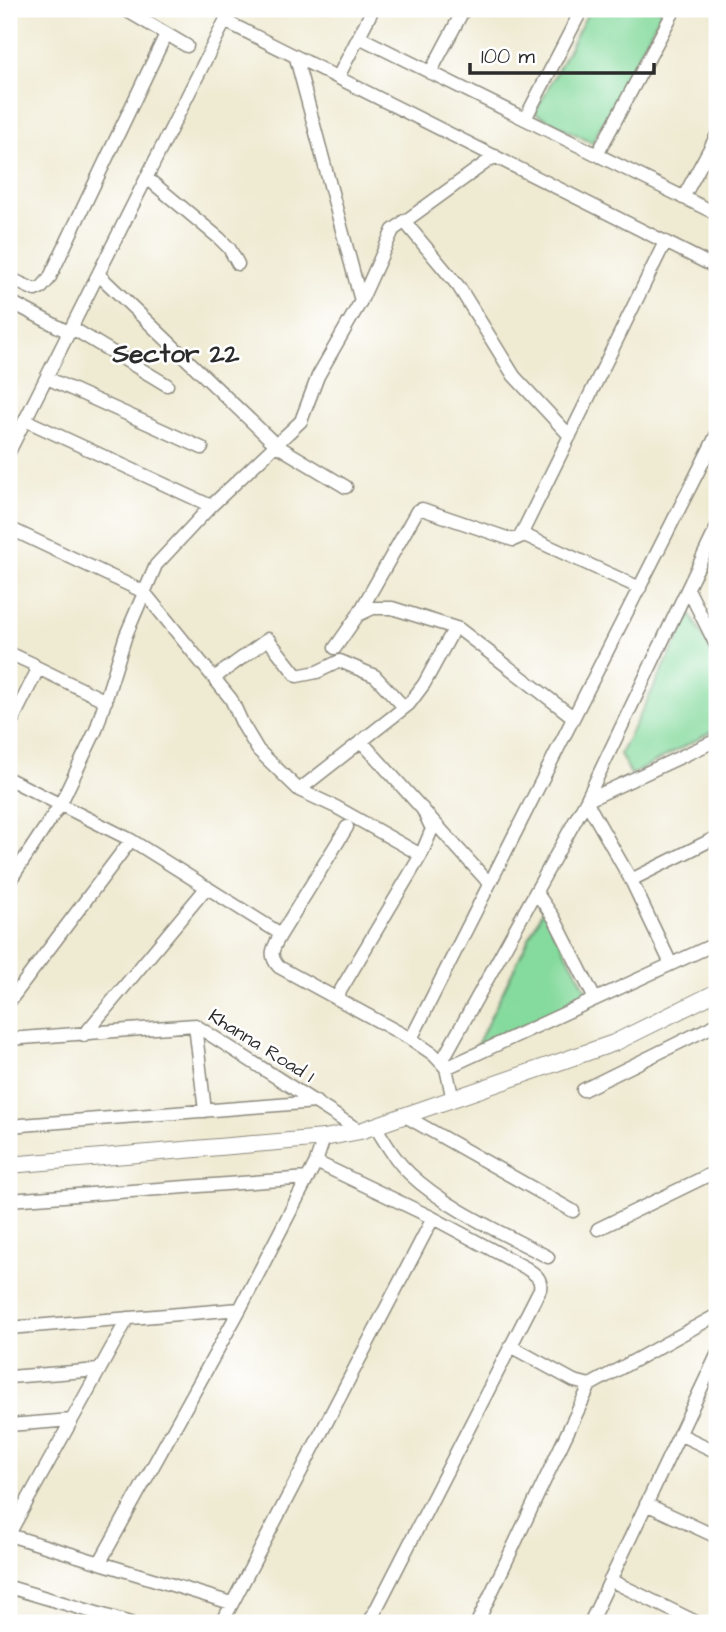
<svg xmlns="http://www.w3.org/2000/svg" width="726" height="1632" font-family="'Architects Daughter',sans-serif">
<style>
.green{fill:#85da9d;stroke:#588264;stroke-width:2}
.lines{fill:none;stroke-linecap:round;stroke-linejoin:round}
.minor-casing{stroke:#8d8a7e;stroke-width:15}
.tertiary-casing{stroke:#8d8a7e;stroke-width:18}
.minor{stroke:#fff;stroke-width:12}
.tertiary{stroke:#fff;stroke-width:16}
.labels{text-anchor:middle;stroke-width:5;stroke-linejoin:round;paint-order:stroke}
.street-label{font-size:19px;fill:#2b2b2b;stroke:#fff}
.district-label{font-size:26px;font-weight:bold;fill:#2b2b2b;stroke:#fff}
</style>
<rect width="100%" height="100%" fill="#fff"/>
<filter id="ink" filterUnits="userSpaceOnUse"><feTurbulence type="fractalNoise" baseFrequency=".0143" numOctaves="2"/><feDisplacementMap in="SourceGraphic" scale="14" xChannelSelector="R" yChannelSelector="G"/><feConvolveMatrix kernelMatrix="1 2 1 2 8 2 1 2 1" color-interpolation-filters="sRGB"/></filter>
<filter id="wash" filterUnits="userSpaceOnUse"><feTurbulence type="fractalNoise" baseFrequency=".00686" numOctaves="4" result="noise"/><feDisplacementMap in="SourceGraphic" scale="28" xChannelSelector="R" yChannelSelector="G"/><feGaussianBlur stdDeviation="1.57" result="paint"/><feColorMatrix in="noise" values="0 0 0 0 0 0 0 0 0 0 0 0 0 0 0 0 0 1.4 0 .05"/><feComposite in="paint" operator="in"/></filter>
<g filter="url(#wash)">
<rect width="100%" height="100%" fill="#efead2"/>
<path class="green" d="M 590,9 L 663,9 L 592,143 L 535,113 Z
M 691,614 L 717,663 L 717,729 L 631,775 L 620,754 Z
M 543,909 L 590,997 L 476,1047 Z"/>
</g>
<g filter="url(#ink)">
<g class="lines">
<defs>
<path id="minor" d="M 124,9 L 187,46
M 225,21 L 717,268
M 359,37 L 717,214
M 296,58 L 361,301
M 430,73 L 464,9
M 338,77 L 373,9
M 525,119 L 582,9
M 597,155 L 675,9
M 147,178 L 219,238 L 229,248 L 238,264
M 683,198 L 717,135
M 404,221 L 459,287 L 514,376 L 570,436
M 99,275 L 276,445 L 346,487
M 9,278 L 35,290 L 42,287 L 49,279 L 166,34
M 9,301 L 70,333
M 72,328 L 167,385
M 47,378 L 202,448
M 25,420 L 211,506
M 9,452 L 231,9
M 9,528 L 144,592 L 231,699 L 243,725 L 258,750 L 299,790 L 409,704 L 424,684 L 454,629
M 522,534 L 640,588
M 688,589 L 717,647
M 358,615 L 373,608 L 392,608 L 459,629 L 573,717
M 335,648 L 358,615 L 417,511 L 422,509 L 513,540 L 520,537 L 665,242
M 9,653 L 33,664 L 37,671 L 9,727
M 36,667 L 106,701
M 214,678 L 268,639 L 297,676 L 317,672 L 340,661 L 375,676 L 404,707
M 361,741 L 489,883
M 9,779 L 131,840 L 281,934
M 299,790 L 336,807 L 421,855
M 347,827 L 281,934 C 273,948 268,955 279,967 L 411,1039 L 433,1054 L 446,1068 L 453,1100
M 631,880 L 717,837
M 9,882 L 60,805 L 96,730 L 126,635 L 156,565 L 211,506 L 301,421 L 318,376 L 361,301 L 393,230 L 495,156
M 536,892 L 554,918 L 595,999
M 671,964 L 631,880 L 586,801 L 717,740
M 336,998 L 421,855 L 432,829 L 422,808
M 9,1002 L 131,840
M 195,1025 L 205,1111
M 84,1035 L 207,887
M 9,1039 L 195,1025 L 360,1131
M 411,1039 L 717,434
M 442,1061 L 586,801 L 717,527
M 446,1068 L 717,943
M 583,1090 L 717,1024
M 405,1116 L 573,1211
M 9,1126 L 316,1102
M 375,1126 C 385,1142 395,1160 410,1174 C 447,1209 503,1233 548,1257
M 316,1162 L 433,1218 L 526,1268 C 535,1274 542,1278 540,1289 L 369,1623
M 9,1200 L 308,1178
M 598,1229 L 717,1171
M 9,1328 L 240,1309
M 510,1346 L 574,1381 L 590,1385 L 717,1315
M 9,1377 L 99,1370
M 9,1425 L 72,1420
M 679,1434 L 717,1452
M 646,1504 L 717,1537
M 9,1534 L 128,1318
M 9,1535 L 231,1603
M 100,1562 L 240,1309 L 316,1162 L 324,1138
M 610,1580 L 698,1623
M 9,1587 L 130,1623
M 222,1623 L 433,1218
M 477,1623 L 590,1385
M 590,1623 L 717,1355"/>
<path id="tertiary" d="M 9,1165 L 324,1138 L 360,1131 L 614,1043 L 717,992"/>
</defs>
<use href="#minor" class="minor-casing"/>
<use href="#tertiary" class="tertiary-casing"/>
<use href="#minor" class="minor"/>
<use href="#tertiary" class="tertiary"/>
</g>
</g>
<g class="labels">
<g class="street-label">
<text transform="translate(262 1045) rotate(32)" y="7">Khanna Road 1</text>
</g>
<g class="district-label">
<text x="176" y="362">Sector 22</text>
</g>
</g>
<rect width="726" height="1632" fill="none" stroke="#fff" stroke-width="35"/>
<path d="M470 63v10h184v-10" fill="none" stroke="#2b2b2b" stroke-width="3.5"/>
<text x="481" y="63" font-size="21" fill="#2b2b2b" stroke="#ffffff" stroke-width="5" paint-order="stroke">100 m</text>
</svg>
